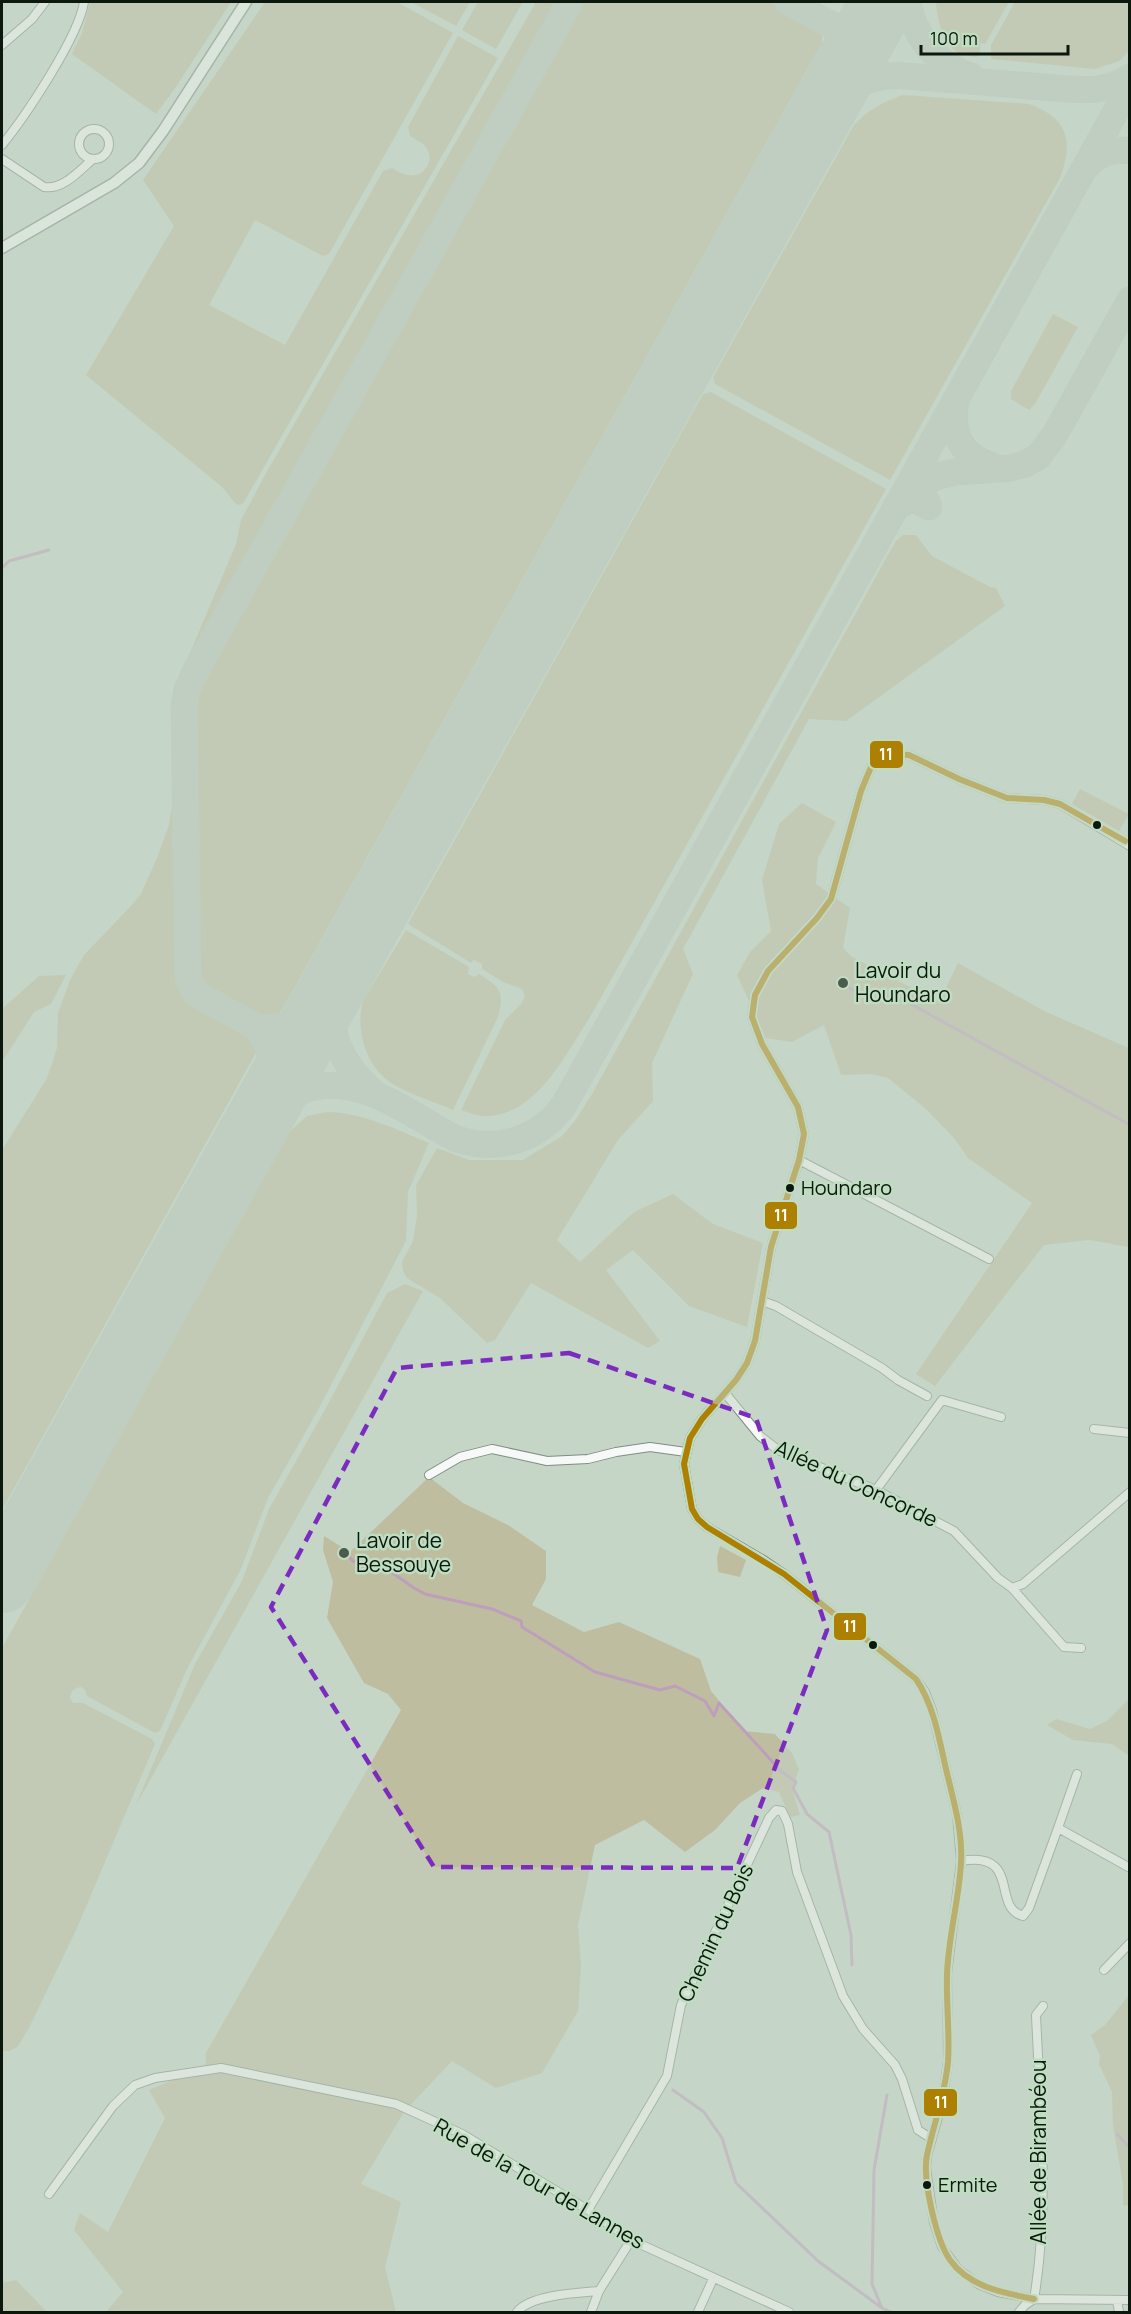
<svg xmlns="http://www.w3.org/2000/svg" width="1131" height="2314" font-family="Manrope,sans-serif">
<style>
.green{fill:#bebd9f}
.lines{fill:none;stroke-linecap:round;stroke-linejoin:round}
.stream{stroke:#bd9fbc;stroke-width:3}
.taxiway{stroke:#bac4ba;stroke-width:27}
.runway{stroke:#bac4ba;stroke-width:66}
.street-casing{stroke:#808d82;stroke-width:10}
.secondary-casing{stroke:#808d82;stroke-width:13}
.street{stroke:#f6f9f7;stroke-width:8}
.secondary{stroke:#f2f5f3;stroke-width:10}
.bus-1-casing{stroke:#beddc1;stroke-width:10}
.bus-1{stroke:#ae8002;stroke-width:6}
.marked{fill:none;stroke:#7b2cbf;stroke-width:4.5;stroke-dasharray:12 8;stroke-linejoin:round}
.bus-dot{fill:#0c170d;stroke:#beddc1;stroke-width:2}
.poi-dot{fill:#4d5a4e;stroke:#beddc1;stroke-width:2}
.labels{text-anchor:middle;stroke-width:5;stroke-linejoin:round;paint-order:stroke}
.bus-label{font-size:20px;fill:#0c170d;stroke:#beddc1;text-anchor:start}
.poi-label{font-size:21px;fill:#0c170d;stroke:#beddc1;text-anchor:start}
.street-label{font-size:21px;fill:#0c170d;stroke:#beddc1}
.line-badge{stroke:#beddc1;stroke-width:2}
.badge-label{font-size:16px;text-anchor:middle;font-weight:bold;fill:#fff}
</style>
<rect width="100%" height="100%" fill="#c5d6c7"/>
<path class="green" d="M 90,2 L 231,2 L 176,87 L 156,114 L 72,54 L 82,33 Z
M 265,2 L 397,2 L 453,33 L 329,254 L 323,256 L 255,220 L 209,305 L 285,345 L 383,171 L 392,168 C 397,171 403,175 409,175 C 422,178 434,163 428,151 C 425,143 416,140 410,136 L 408,127 L 458,36 L 498,58 L 244,502 L 240,505 L 236,504 L 222,487 L 86,375 L 174,226 L 143,180 Z
M 411,2 L 470,2 L 456,26 Z
M 478,2 L 523,2 L 496,49 L 462,30 Z
M 536,2 L 564,2 L 189,672 L 183,683 L 180,699 L 175,695 L 179,679 L 236,544 L 241,520 L 265,475 Z
M 576,2 L 772,2 L 819,28 L 822,32 L 822,43 L 283,1008 L 274,1021 L 261,1022 L 248,1018 L 204,993 L 195,983 L 193,973 L 189,708 L 192,694 L 205,665 Z
M 936,2 L 1009,2 L 985,44 L 980,43 L 980,55 L 976,57 C 971,56 962,55 958,53 C 942,43 937,18 936,2 Z
M 1015,2 L 1129,2 L 1129,51 L 1119,61 L 1095,69 L 991,59 L 991,45 Z
M 903,95 L 1029,104 C 1068,118 1074,141 1060,178 L 890,480 L 715,384 L 713,377 L 854,125 C 869,109 883,102 903,95 Z
M 1053,314 L 1078,327 L 1035,404 L 1029,410 L 1011,399 L 1011,391 Z
M 711,392 L 886,489 L 589,1019 C 565,1055 537,1114 488,1116 C 479,1117 470,1113 461,1110 L 505,1020 L 521,1004 L 525,996 L 522,989 L 503,982 L 482,969 L 482,964 L 474,960 L 471,963 L 408,924 L 703,394 Z
M 903,535 L 916,535 L 932,556 L 990,587 L 996,588 L 1005,606 L 846,721 L 809,719 L 683,949 L 693,974 L 652,1063 L 653,1101 L 618,1140 L 557,1240 L 580,1262 L 634,1212 L 673,1194 L 713,1224 L 763,1243 L 747,1327 L 689,1306 L 633,1250 L 606,1270 L 660,1341 L 648,1348 L 531,1283 L 495,1340 L 487,1343 L 440,1298 L 407,1278 L 403,1271 L 402,1262 L 413,1241 L 417,1216 L 416,1185 L 437,1148 L 469,1160 L 523,1160 L 562,1136 L 575,1121 L 592,1094 L 885,560 L 896,541 Z
M 179,722 L 183,980 C 187,987 190,994 196,999 C 215,1015 258,1021 257,1051 L 2,1510 L 2,1150 L 46,1080 L 52,1064 L 57,1048 L 58,1013 L 70,980 L 84,955 L 130,907 L 141,894 L 157,858 L 169,825 L 173,799 L 172,729 Z
M 1080,789 L 1129,814 L 1119,831 L 1072,804 Z
M 802,803 L 836,822 L 818,858 L 816,884 L 850,908 L 843,948 L 852,957 L 939,1002 L 958,963 L 1044,1011 L 1129,1048 L 1129,1247 L 1089,1240 L 1044,1245 L 935,1386 L 916,1374 L 1032,1203 L 968,1158 L 954,1138 L 926,1109 L 888,1078 L 872,1074 L 841,1075 L 824,1025 L 792,1042 L 766,1038 L 737,975 L 750,952 L 771,931 L 762,880 L 779,824 Z
M 406,930 L 469,967 L 468,974 L 475,977 L 479,974 C 500,987 505,992 498,1017 L 453,1110 C 433,1101 411,1095 393,1084 C 366,1068 355,1030 363,1001 Z
M 66,975 L 51,1004 L 34,1012 L 2,1062 L 2,1009 L 39,976 Z
M 327,1112 C 364,1113 395,1129 429,1143 L 408,1192 L 406,1241 L 318,1410 L 268,1498 L 240,1571 L 187,1669 L 160,1731 L 155,1733 L 87,1696 L 85,1690 L 81,1687 C 74,1688 71,1691 70,1698 L 73,1703 L 83,1703 L 152,1739 L 155,1744 L 77,1928 L 29,2028 L 18,2046 L 10,2051 L 2,2051 L 2,1648 L 288,1133 L 307,1116 Z
M 405,1284 L 423,1291 L 135,1807 L 195,1664 L 242,1581 L 269,1509 L 327,1406 L 387,1293 Z
M 429,1477 L 463,1503 L 508,1525 L 546,1551 L 546,1579 L 532,1605 L 584,1632 L 619,1622 L 700,1659 L 711,1691 L 744,1731 L 775,1734 L 792,1753 L 799,1770 L 792,1788 L 800,1815 L 790,1817 L 779,1792 L 763,1788 L 740,1803 L 715,1830 L 685,1852 L 644,1820 L 595,1845 L 578,1925 L 581,1966 L 578,2011 L 542,2073 L 496,2088 L 452,2061 L 404,2112 L 361,2184 L 401,2202 L 385,2267 L 396,2312 L 106,2312 L 123,2292 L 74,2230 L 80,2213 L 108,2232 L 165,2118 L 149,2090 L 175,2079 L 205,2074 L 206,2053 L 401,1710 L 388,1694 L 364,1683 L 327,1618 L 333,1582 L 323,1550 L 324,1536 L 350,1552 Z
M 720,1546 L 746,1560 L 740,1577 L 718,1572 L 717,1557 Z
M 1129,1699 L 1129,1756 L 1112,1744 L 1073,1740 L 1047,1725 L 1056,1719 L 1090,1729 L 1107,1721 Z
M 1129,1995 L 1129,2206 L 1123,2205 L 1123,2185 L 1113,2125 L 1112,2092 L 1099,2064 L 1100,2056 L 1091,2035 L 1105,2025 Z
M 16,2280 L 47,2312 L 2,2312 L 2,2283 Z"/>
<g class="lines">
<path class="stream" d="M 2,568 L 9,561 L 49,550
M 843,983 C 853,992 864,995 876,990 L 893,999 L 909,1003 L 1130,1125
M 347,1555 L 353,1561 L 380,1564 L 414,1588 L 425,1594 L 492,1609 L 521,1621 L 522,1627 L 595,1672 L 660,1690 L 675,1686 L 705,1701 L 714,1716 L 719,1703 L 781,1771 L 796,1782 L 793,1788 L 807,1814 L 829,1832 L 851,1935 L 852,1965
M 673,2090 L 704,2112 L 722,2138 L 736,2183 L 818,2261 L 882,2308
M 887,2095 L 874,2170 L 872,2284 L 882,2308 L 891,2312
M 1117,2134 L 1130,2148"/>
<path class="taxiway" d="M 788,2 L 844,31 C 862,27 871,16 881,2
M 908,2 C 914,37 937,65 971,76
M 830,96 C 839,71 849,52 834,28
M 805,141 C 819,121 831,100 854,87 C 864,81 877,77 889,76 C 907,75 926,78 944,79 C 981,82 1018,85 1054,88 C 1081,90 1107,93 1130,77
M 1086,167 C 1098,154 1111,148 1130,151
M 956,399 C 950,437 962,458 999,468
M 903,499 L 919,486 L 938,476 L 955,472 L 1011,468 L 1025,464 L 1038,457 L 1054,436 L 1130,300
M 896,506 L 913,499 L 929,507 L 917,481 L 917,470
M 335,982 L 313,1013 L 300,1022 L 274,1028 L 257,1027 L 205,999 L 195,992 L 188,978 L 184,707 L 187,690 L 195,672 L 570,2
M 338,982 C 323,1029 339,1062 375,1094
M 257,1027 C 280,1063 275,1082 258,1118
M 252,1131 C 259,1123 265,1114 273,1107 C 281,1099 291,1095 301,1091 C 356,1070 408,1113 454,1138 C 495,1153 538,1141 564,1105 L 1130,86"/>
<path class="runway" d="M 2,1580 L 883,2"/>
<defs>
<path id="street" d="M 2,45 L 32,19 L 45,2
M79 144a15 15 0 1 1 30 0a15 15 0 1 1-30 0Z
M 2,145 C 25,117 79,36 84,2
M 2,159 L 44,187 C 63,190 79,171 93,159
M 1130,846 L 1060,804 L 1044,800 L 1007,798 L 959,779 L 909,755 L 887,754 L 871,767 L 861,791 L 831,899 L 817,918 L 768,971 L 755,995 L 752,1017 L 762,1044 L 798,1107 L 804,1134 L 799,1160 L 771,1247 L 755,1341 L 747,1363 L 736,1380 L 702,1419 L 690,1438 L 684,1464 L 692,1509 L 698,1519 L 707,1527 L 762,1559 L 784,1574 L 916,1679 L 925,1692 L 932,1710 L 957,1815 L 961,1861 L 947,1974 L 948,2061 L 942,2103 L 927,2156 L 926,2168 L 934,2223 L 942,2247 L 958,2269 L 978,2284 L 998,2292 L 1034,2299 L 1130,2300
M 799,1160 L 989,1259
M 762,1301 L 776,1306 L 882,1368 L 898,1380 L 927,1396
M 725,1393 L 760,1436 L 778,1450 L 876,1490 L 954,1531 L 998,1578 L 1012,1588 L 1023,1584 L 1130,1492
M 1094,1429 L 1130,1433
M 429,1475 L 460,1457 L 492,1449 L 547,1461 L 588,1459 L 616,1452 L 650,1447 L 686,1452
M 876,1490 L 942,1400 L 1001,1417
M 1012,1588 L 1064,1647 L 1081,1648
M 1058,1828 L 1077,1774
M 961,1861 C 1022,1851 991,1908 1023,1916 L 1029,1908 L 1058,1828 L 1130,1868
M 1104,1970 L 1130,1943
M 49,2194 L 113,2106 L 135,2085 L 155,2078 L 221,2068 L 396,2104 L 462,2134 L 588,2210 L 631,2240 L 789,2312
M 588,2210 L 667,2076 L 681,2005 L 769,1818 L 776,1810 L 782,1811 L 788,1824 L 797,1872 L 843,1996 L 863,2029 L 895,2065 L 902,2079 L 918,2130 L 932,2139
M 1034,2299 C 1050,2206 1040,2108 1036,2015 L 1043,2006
M 1117,2300 L 1119,2312
M 517,2312 C 530,2295 576,2293 599,2291
M 591,2312 L 599,2291 L 631,2240
M 698,2312 L 713,2279
M 1019,2312 L 1025,2305 L 1034,2299"/>
<path id="secondary" d="M 2,248 L 114,183 L 139,163 L 163,131 L 246,2"/>
</defs>
<use href="#street" class="street-casing"/>
<use href="#secondary" class="secondary-casing"/>
<use href="#street" class="street"/>
<use href="#secondary" class="secondary"/>
<defs>
<path id="bus-1" d="M 1034,2299 C 1004,2293 969,2287 950,2260 C 936,2240 922,2178 927,2155 C 934,2123 945,2094 948,2062 C 950,2033 946,2004 947,1975 C 948,1938 959,1900 961,1863 C 963,1831 953,1799 946,1769 C 939,1738 934,1706 916,1679 L 784,1574 L 707,1527 L 698,1519 L 692,1509 L 684,1464 L 690,1438 L 702,1419 L 736,1380 L 747,1363 L 755,1341 L 771,1247 L 799,1160 L 804,1134 L 798,1107 L 762,1044 L 752,1017 L 755,995 L 768,971 L 817,918 L 831,899 L 861,791 L 871,767 L 887,754 L 909,755 L 959,779 L 1007,798 L 1044,800 L 1060,804 L 1125,841"/>
</defs>
<use href="#bus-1" class="bus-1-casing"/>
<use href="#bus-1" class="bus-1"/>
</g>
<path d="M0 0H1131V2314H0ZM 569,1353 L 756,1418 L 827,1630 L 737,1868 L 434,1867 L 271,1607 L 397,1368 Z" fill="#c5d6c7" fill-opacity=".55" fill-rule="evenodd"/>
<path class="marked" d="M 569,1353 L 756,1418 L 827,1630 L 737,1868 L 434,1867 L 271,1607 L 397,1368 Z"/>
<g class="bus-dot">
<circle cx="1097" cy="825" r="5"/>
<circle cx="790" cy="1188" r="5"/>
<circle cx="873" cy="1645" r="5"/>
<circle cx="927" cy="2185" r="5"/>
</g>
<g class="poi-dot">
<circle cx="843" cy="983" r="6"/>
<circle cx="344" cy="1553" r="6"/>
</g>
<g class="labels">
<g class="bus-label">
<text x="801" y="1195">Houndaro</text>
<text x="938" y="2192">Ermite</text>
</g>
<g class="poi-label">
<text x="855" y="978">Lavoir du<tspan x="855" dy="24">Houndaro</tspan></text>
<text x="356" y="1548">Lavoir de<tspan x="356" dy="24">Bessouye</tspan></text>
</g>
<g class="street-label">
<text transform="translate(856 1484) rotate(25)" y="7">Allée du Concorde</text>
<text transform="translate(716 1933) rotate(-65)" y="7">Chemin du Bois</text>
<text transform="translate(1039 2152) rotate(-90)" y="7">Allée de Birambéou</text>
<text transform="translate(539 2184) rotate(30)" y="7">Rue de la Tour de Lannes</text>
</g>
</g>
<g class="line-badge">
<rect x="869" y="740" width="35" height="29" rx="6" fill="#ae8002"/>
<rect x="764" y="1201" width="34" height="29" rx="6" fill="#ae8002"/>
<rect x="833" y="1612" width="34" height="29" rx="6" fill="#ae8002"/>
<rect x="923" y="2088" width="35" height="29" rx="6" fill="#ae8002"/>
</g>
<g class="badge-label">
<text x="886" y="760">11</text>
<text x="781" y="1221">11</text>
<text x="850" y="1632">11</text>
<text x="941" y="2108">11</text>
</g>
<rect width="1131" height="2314" fill="none" stroke="#0c170d" stroke-width="6"/>
<path d="M921 45v9h147v-9" fill="none" stroke="#0c170d" stroke-width="3"/>
<text x="930" y="45" font-size="18" fill="#0c170d" stroke="#beddc1" stroke-width="4.5" paint-order="stroke">100 m</text>
</svg>
